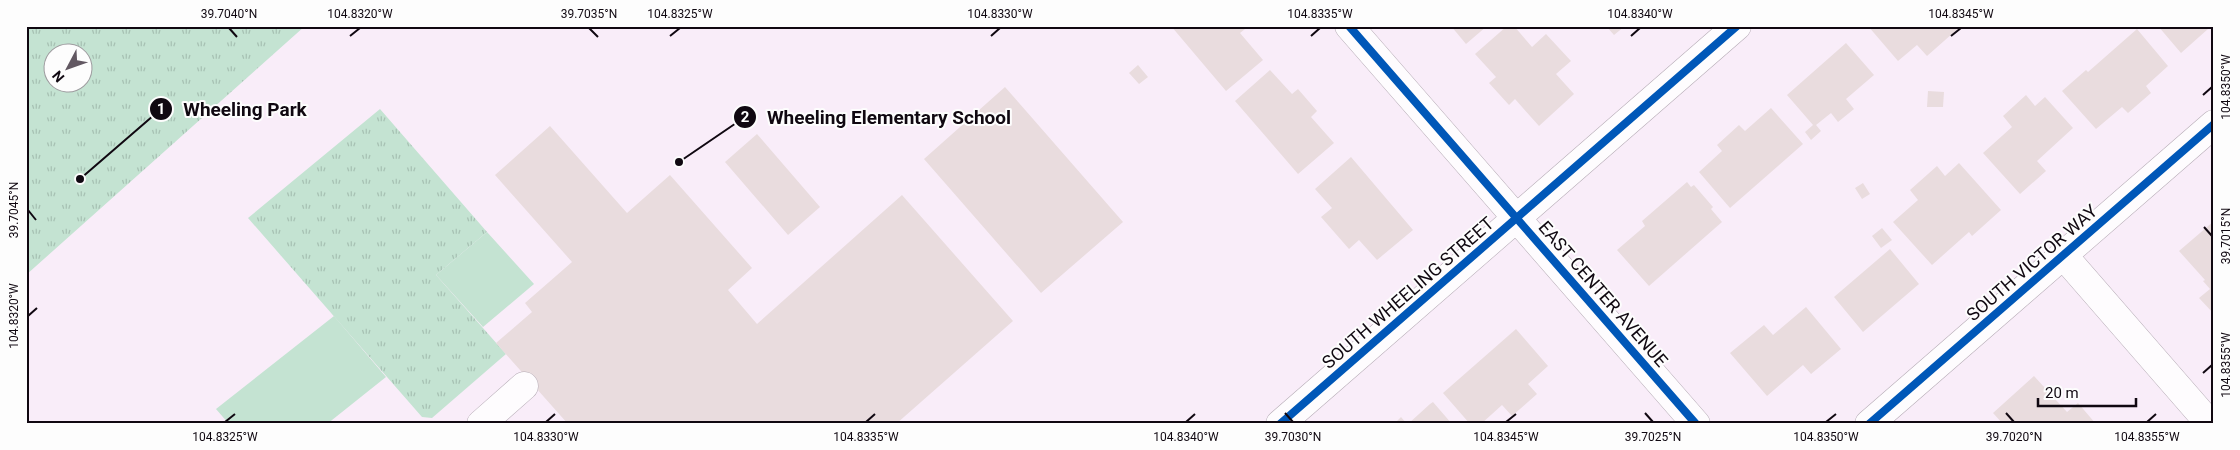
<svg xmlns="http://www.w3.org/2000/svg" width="2240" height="450" font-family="Roboto,sans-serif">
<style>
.park{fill:url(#park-tufts);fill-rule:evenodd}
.garden{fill:#c4e3d2}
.building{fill:#e9dcde}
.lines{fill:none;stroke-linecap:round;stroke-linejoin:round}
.minor-casing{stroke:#b6acb6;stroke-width:29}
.minor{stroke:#fefcfe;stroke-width:28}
.cycleway-casing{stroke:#fdfdfd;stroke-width:11}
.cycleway{stroke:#0057b8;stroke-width:8}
.ticks{fill:none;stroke:#100811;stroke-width:2}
.labels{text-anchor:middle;stroke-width:4;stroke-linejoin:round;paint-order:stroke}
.street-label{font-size:18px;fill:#100811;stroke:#fdfdfd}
.leader{fill:none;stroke:#100811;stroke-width:2}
.callout-dot{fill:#100811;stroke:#fdfdfd;stroke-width:2}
.mark-label{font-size:15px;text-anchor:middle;font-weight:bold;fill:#fff}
.callout-label{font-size:19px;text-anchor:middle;font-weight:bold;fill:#100811;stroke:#fdfdfd;stroke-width:4;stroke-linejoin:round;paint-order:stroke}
.neatline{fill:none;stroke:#100811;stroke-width:2}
.ticks-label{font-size:12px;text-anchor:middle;fill:#100811}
</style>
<defs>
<pattern id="park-tufts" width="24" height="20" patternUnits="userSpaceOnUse" patternTransform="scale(1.25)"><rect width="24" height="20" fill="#c4e3d2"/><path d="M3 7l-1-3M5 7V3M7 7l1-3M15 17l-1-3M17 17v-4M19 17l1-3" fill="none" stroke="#a7c1b3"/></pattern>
</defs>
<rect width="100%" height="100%" fill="#f9edf9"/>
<path class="park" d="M 26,26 L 305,26 L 26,275 ZM 52,52 L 82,52 L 82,82 L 52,82 Z
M 380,109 L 487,232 L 436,275 L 506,354 L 432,418 L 422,417 L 248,218 Z"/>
<path class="garden" d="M 487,232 L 534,284 L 483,327 L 436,275 Z
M 334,316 L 386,377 L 327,424 L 229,424 L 216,409 Z"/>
<path class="building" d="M 1171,26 L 1243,26 L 1245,29 L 1240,33 L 1263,60 L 1226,91 Z
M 1451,26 L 1487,26 L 1466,44 Z
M 1507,26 L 1514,26 L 1532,47 L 1546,34 L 1571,61 L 1556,74 L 1574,94 L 1539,126 L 1515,99 L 1509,105 L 1489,83 L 1496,77 L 1475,54 Z
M 1606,26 L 1625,26 L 1614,35 Z
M 1868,26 L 1961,26 L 1927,56 L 1917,45 L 1898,61 Z
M 2158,26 L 2205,26 L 2208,29 L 2181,53 Z
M 2137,29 L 2168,66 L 2146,86 L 2151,93 L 2128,113 L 2122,107 L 2096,129 L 2062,91 L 2086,70 L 2088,72 Z
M 1846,43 L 1874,75 L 1846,99 L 1854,109 L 1838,122 L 1831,113 L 1816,125 L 1821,131 L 1811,140 L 1805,132 L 1813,125 L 1787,95 Z
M 1138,65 L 1148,77 L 1139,84 L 1129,73 Z
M 1270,70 L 1292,94 L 1298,89 L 1317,111 L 1311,117 L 1334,143 L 1298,174 L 1235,101 Z
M 1005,87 L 1123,222 L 1041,293 L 924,159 Z
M 1928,91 L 1944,92 L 1943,107 L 1927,107 Z
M 2026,95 L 2035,106 L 2045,97 L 2073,128 L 2037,161 L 2046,171 L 2020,194 L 1983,153 L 2012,127 L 2003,116 Z
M 1771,108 L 1803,144 L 1730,208 L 1699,172 L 1722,151 L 1717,145 L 1739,125 L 1745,131 Z
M 550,126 L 627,213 L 670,175 L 752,268 L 728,290 L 757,324 L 902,195 L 1013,321 L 896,424 L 568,424 L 496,343 L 532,312 L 525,303 L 572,262 L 495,175 Z
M 757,134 L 820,207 L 788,235 L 725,162 Z
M 1351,157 L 1413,230 L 1377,260 L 1359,240 L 1349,249 L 1321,217 L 1332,208 L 1315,189 Z
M 1959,163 L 2001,210 L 1972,236 L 1969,232 L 1932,265 L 1893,222 L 1918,200 L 1910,190 L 1937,166 L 1945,176 Z
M 1687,182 L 1691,187 L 1694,185 L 1713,207 L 1711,209 L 1722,222 L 1649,286 L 1617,250 L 1645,226 L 1642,221 Z
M 1863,183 L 1870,194 L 1862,199 L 1855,188 Z
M 2214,221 L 2214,314 L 2199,298 L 2210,289 L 2203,281 L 2205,280 L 2179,251 Z
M 1882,228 L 1892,240 L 1881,248 L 1872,236 Z
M 1890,249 L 1919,284 L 1863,332 L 1834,297 Z
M 1806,307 L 1841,349 L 1811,374 L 1803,365 L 1767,396 L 1730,353 L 1764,325 L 1773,335 Z
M 1516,329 L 1548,366 L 1528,384 L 1537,394 L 1512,416 L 1502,405 L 1481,424 L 1470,424 L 1443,393 Z
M 2034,376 L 2067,412 L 2078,403 L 2096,424 L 2003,424 L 1993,413 Z
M 1433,402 L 1452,424 L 1408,424 L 1430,404 Z
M 1401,417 L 1407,424 L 1394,424 Z"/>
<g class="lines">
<defs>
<path id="minor" d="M 1349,26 L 1696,424
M 2063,255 L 2210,424
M 481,424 L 524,386
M 1280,424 L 1737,26
M 1869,424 L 2214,124"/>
</defs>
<use href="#minor" class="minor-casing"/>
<use href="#minor" class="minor"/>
<defs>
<path id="cycleway" d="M 1349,26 L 1696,424
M 1280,424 L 1737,26
M 1869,424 L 2214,124"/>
</defs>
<use href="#cycleway" class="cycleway-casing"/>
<use href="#cycleway" class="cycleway"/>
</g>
<path class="ticks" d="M 229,28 L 237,37M 589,28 L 598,37M 350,36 L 360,28M 670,36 L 680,28M 991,36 L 1000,28M 1311,36 L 1320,28M 1631,36 L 1640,28M 1951,36 L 1961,28M 2203,95 L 2212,87M 28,210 L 36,220M 2204,227 L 2212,236M 28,316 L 37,308M 2203,373 L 2212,365M 1285,413 L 1293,422M 1645,413 L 1653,422M 2006,413 L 2014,422M 225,422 L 235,414M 546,422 L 555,414M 866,422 L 875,414M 1186,422 L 1195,414M 1506,422 L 1516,414M 1826,422 L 1836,414M 2147,422 L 2156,414"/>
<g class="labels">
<g class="street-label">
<text transform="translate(2032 263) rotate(-41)" y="6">SOUTH VICTOR WAY</text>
<text transform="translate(1408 293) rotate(-41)" y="6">SOUTH WHEELING STREET</text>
<text transform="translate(1603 294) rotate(49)" y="6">EAST CENTER AVENUE</text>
</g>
</g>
<path class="leader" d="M80 179L161 109M679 162L745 117"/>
<g class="callout-dot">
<circle cx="80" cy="179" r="5"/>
<circle cx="679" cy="162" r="5"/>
<circle cx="161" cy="109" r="12"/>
<circle cx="745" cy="117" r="12"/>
</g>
<g class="mark-label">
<text x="161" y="114">1</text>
<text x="745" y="122">2</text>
</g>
<g class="callout-label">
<text x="245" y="116">Wheeling Park</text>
<text x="889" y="124">Wheeling Elementary School</text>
</g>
<rect width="2240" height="450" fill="none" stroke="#fdfdfd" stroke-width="55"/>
<g transform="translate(68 68) rotate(229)"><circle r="24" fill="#fdfdfd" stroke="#9e9b9f"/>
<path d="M0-4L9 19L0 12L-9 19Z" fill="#625862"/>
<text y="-8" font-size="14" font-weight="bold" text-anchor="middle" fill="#100811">N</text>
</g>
<path d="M2038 398v8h98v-8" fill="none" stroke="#100811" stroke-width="2.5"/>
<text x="2045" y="398" font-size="15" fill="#100811" stroke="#fdfdfd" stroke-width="4" paint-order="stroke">20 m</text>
<rect x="28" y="28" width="2184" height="394" class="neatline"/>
<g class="ticks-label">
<text x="229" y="18">39.7040°N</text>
<text x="360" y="18">104.8320°W</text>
<text x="589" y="18">39.7035°N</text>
<text x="680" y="18">104.8325°W</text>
<text x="1000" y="18">104.8330°W</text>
<text x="1320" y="18">104.8335°W</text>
<text x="1640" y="18">104.8340°W</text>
<text x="1961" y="18">104.8345°W</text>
<text transform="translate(2226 87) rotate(-90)" y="4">104.8350°W</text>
<text transform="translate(14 210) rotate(-90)" y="4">39.7045°N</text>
<text transform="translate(2226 236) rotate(-90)" y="4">39.7015°N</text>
<text transform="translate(14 316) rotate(-90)" y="4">104.8320°W</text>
<text transform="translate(2226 365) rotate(-90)" y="4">104.8355°W</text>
<text x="225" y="441">104.8325°W</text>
<text x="546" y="441">104.8330°W</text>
<text x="866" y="441">104.8335°W</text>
<text x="1186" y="441">104.8340°W</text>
<text x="1293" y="441">39.7030°N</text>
<text x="1506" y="441">104.8345°W</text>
<text x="1653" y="441">39.7025°N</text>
<text x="1826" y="441">104.8350°W</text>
<text x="2014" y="441">39.7020°N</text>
<text x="2147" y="441">104.8355°W</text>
</g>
</svg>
